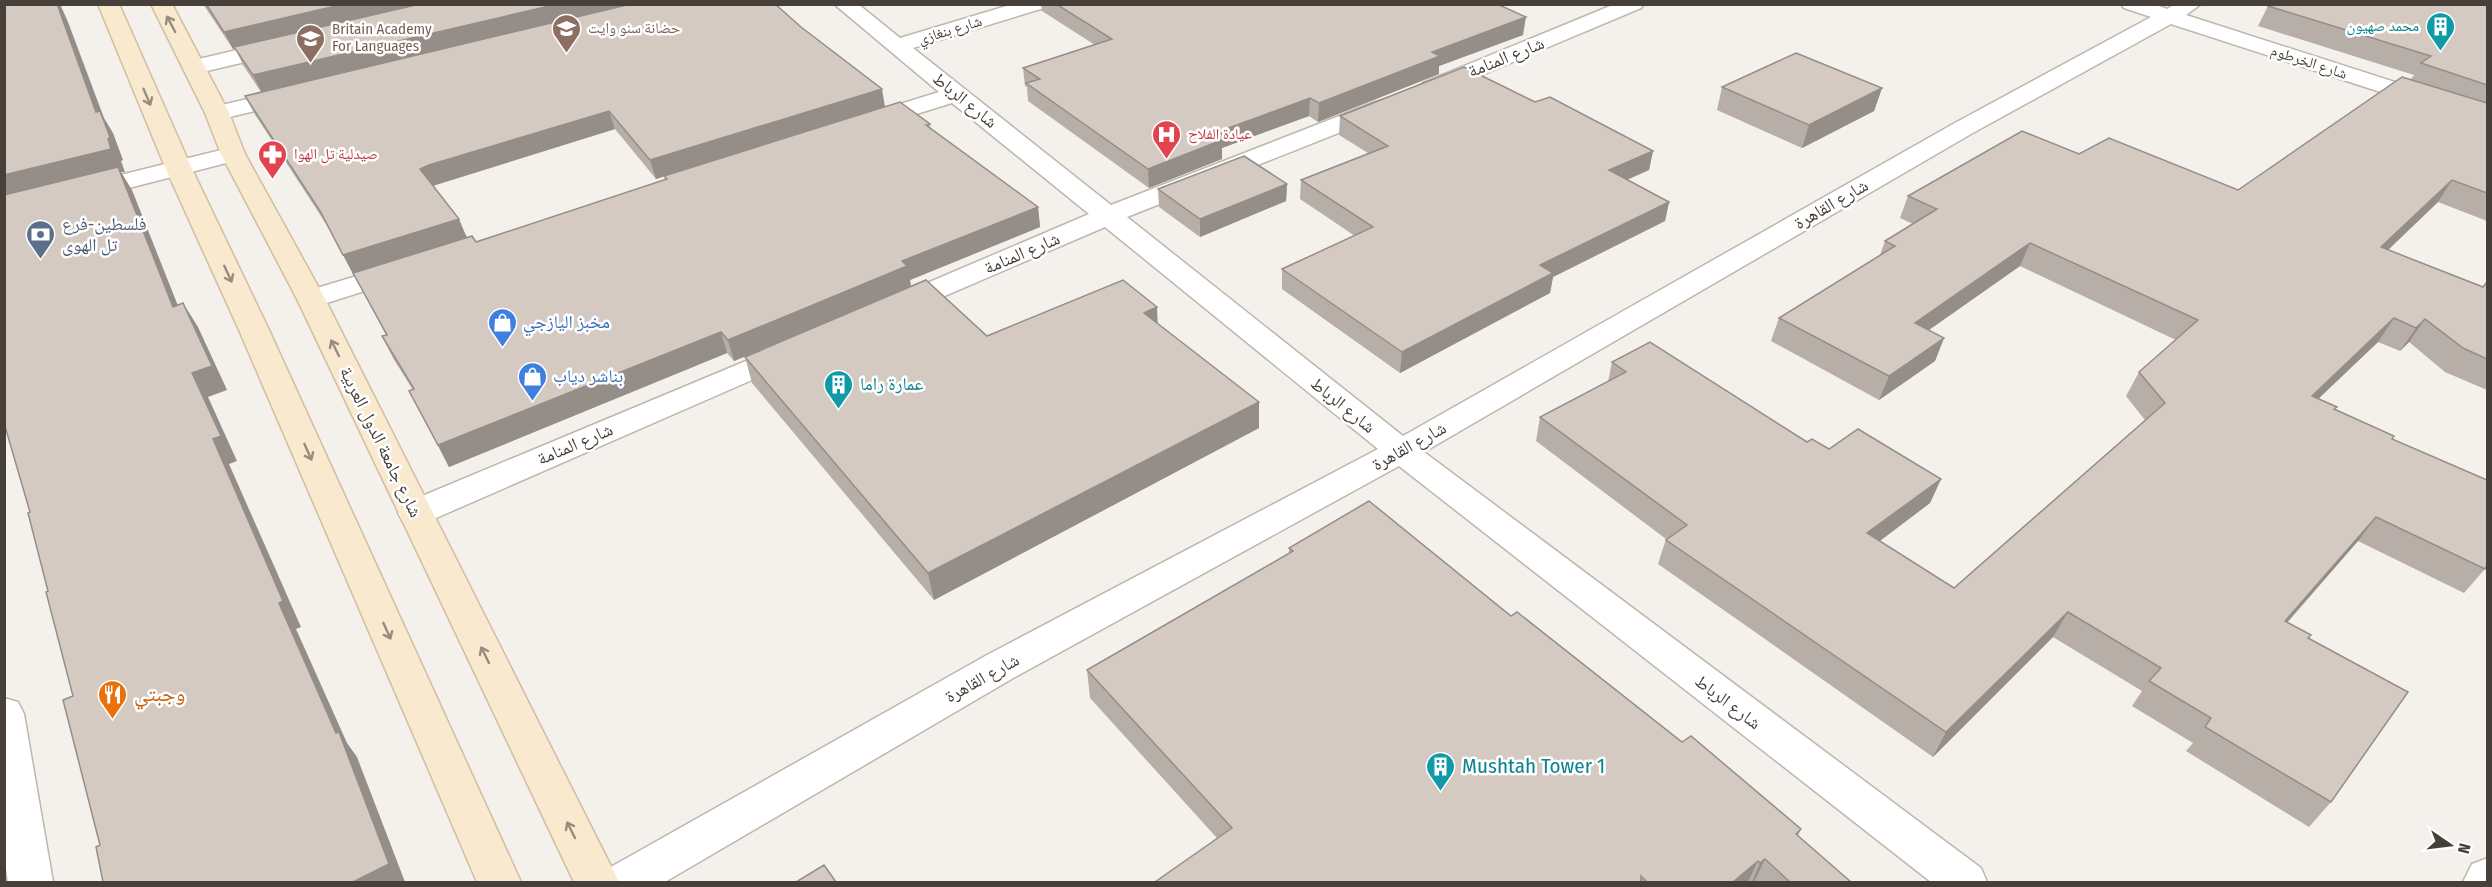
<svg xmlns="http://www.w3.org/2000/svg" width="2492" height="887" font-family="'Fira Sans Condensed','Noto Naskh Arabic',sans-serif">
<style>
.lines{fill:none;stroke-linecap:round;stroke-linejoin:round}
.minor-casing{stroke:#bfb6ae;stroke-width:3}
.secondary-casing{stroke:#d2bda1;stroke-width:3}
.minor{fill:#fff;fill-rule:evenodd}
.secondary{fill:#f9e9cf;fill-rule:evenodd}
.wall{fill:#b6aea7;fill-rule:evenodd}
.shaded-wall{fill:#948d88}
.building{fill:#d4cac2;stroke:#948d88;stroke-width:1.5}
.oneway{stroke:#978c7d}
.labels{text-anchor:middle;stroke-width:5;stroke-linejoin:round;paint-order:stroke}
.far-culture-label{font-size:15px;fill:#0d838f;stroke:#fff;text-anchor:end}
.far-education-label{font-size:15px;fill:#785e54;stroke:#fff;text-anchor:start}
.far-street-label{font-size:15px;fill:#47403a;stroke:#fff}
.far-health-label{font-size:15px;fill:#be3a42;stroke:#fff;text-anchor:start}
.street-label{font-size:18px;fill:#47403a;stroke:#fff}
.service-label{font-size:18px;fill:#4e5e75;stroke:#fff;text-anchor:start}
.shop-label{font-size:18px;fill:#366cbe;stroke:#fff;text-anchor:start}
.culture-label{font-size:18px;fill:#0d838f;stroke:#fff;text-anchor:start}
.near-food-label{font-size:21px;fill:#c56008;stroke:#fff;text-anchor:start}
.near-culture-label{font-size:21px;fill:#0d838f;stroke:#fff;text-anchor:start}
</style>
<rect width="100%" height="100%" fill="#f4f0eb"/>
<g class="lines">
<defs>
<path id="minor" d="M 834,4 L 858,4 L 900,38 L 1013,4 L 1047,4 L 1044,8 L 913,48 L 1111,205 L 1375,102 L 1383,100 L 1391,102 L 1395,107 L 1391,112 L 1127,217 L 1403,436 L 1953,124 L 2151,17 L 2124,8 L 2121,4 L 2154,4 L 2167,9 L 2175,4 L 2201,4 L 2186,15 L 2488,112 L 2488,127 L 2171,24 L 1971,134 L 1424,452 L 1981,868 L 1987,882 L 1931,882 L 1399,466 L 1015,677 L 665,882 L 603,882 L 609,868 L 987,655 L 1378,449 L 1105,227 L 905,313 L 895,316 L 885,313 L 880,307 L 885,301 L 1089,214 L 952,103 L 874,127 L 866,129 L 858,127 L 854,122 L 858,117 L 939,92 Z
M 1615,4 L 1644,4 L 1641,8 L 1439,93 L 1431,95 L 1423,93 L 1419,88 L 1423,83 Z
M 284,39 L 292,41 L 295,46 L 292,51 L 194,74 L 186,72 L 183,67 L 186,62 Z
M 294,88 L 302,90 L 306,95 L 302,100 L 217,120 L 209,118 L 205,113 L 209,108 Z
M 233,147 L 242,149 L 245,154 L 242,159 L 4,220 L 4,204 Z
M 402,262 L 412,264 L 416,270 L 412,276 L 311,308 L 301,305 L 297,299 L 301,293 Z
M 789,343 L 800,345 L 804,352 L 800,359 L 427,522 L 415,525 L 403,522 L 398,513 L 403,504 Z
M 4,698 L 18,702 L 24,714 L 53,882 L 8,882 L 4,856 Z
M 2488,858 L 2488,882 L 2463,882 L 2472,864 Z"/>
<path id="secondary" d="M 98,4 L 119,4 L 191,167 L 269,330 L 521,882 L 477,882 L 239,330 L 165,167 Z
M 151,4 L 172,4 L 229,113 L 245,154 L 325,299 L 619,882 L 574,882 L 297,299 L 221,154 L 205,113 Z"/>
</defs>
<use href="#minor" class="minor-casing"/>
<use href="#secondary" class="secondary-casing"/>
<use href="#minor" class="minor"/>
<use href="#secondary" class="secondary"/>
</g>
<path class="wall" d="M 203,4 L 775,4 L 885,106 L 930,124 L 930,128 L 1038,207 L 1040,227 L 910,280 L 911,287 L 734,361 L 727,353 L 449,467 L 409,391 L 413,390 L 393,358 L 382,336 L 386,335 L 330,230 L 254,113 L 245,96 L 261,92 L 243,65 L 235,48 L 233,49 ZM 615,129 L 656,179 L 664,176 L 665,180 L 476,242 L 467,237 L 433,186 Z
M 1041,4 L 1497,4 L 1523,35 L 1439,66 L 1439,74 L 1318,122 L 1309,116 L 1222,148 L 1222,159 L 1149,188 L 1028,101 L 1027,87 L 1025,86 L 1023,68 L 1095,45 L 1042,11 Z
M 2487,4 L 2487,221 L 2438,202 L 2388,250 L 2483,287 L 2487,282 L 2487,390 L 2445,372 L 2409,342 L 2400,351 L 2378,342 L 2318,399 L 2335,410 L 2392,439 L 2485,569 L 2464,593 L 2358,541 L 2287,623 L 2308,638 L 2331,802 L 2309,827 L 2186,751 L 2193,743 L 2132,706 L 2142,691 L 2053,637 L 1933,757 L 1658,564 L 1666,539 L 1536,441 L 1540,417 L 1608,382 L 1612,362 L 1807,442 L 1829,449 L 1941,479 L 1930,503 L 1880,541 L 1954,588 L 2145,420 L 2126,396 L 2139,372 L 2176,340 L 2020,266 L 1929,330 L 1944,338 L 1935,361 L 1879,400 L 1771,341 L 1779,318 L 1880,255 L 1885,241 L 1913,224 L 1900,218 L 1908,196 L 2079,154 L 2238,190 L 2411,79 L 2414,75 L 2258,26 L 2268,6 Z
M 1722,87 L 1882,88 L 1874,111 L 1802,148 L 1717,110 Z
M 1535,102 L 1653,151 L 1649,170 L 1627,180 L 1669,202 L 1665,221 L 1553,277 L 1550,293 L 1400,373 L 1282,289 L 1282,269 L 1355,236 L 1300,199 L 1301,180 L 1368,153 L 1339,135 L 1340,116 Z
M 1287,184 L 1286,201 L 1200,237 L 1159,207 L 1158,189 Z
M 1157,307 L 1157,323 L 1259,428 L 934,600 L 752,383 L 745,357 L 987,336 Z
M 1289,548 L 1511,616 L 1682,742 L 1801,829 L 1798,836 L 1850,882 L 1155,882 L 1217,838 L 1090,698 L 1087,670 L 1289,554 Z"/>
<path class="shaded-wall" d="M 57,4 L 60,4 L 68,22 L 104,118 L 113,133 L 123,160 L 121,161 L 125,172 L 121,172 L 132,190 L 188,331 L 4,202 L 4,175 L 108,139 L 96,112 Z
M 344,4 L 423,4 L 233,49 L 224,32 Z
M 558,4 L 633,4 L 262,93 L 253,75 Z
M 1526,17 L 1523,35 L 1439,66 L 1439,74 L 1318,122 L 1319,103 L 1432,52 Z
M 1882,88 L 1874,111 L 1802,148 L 1809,125 Z
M 882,89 L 885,107 L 656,179 L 650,160 Z
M 1310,98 L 1309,116 L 1222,148 L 1222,159 L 1149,188 L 1148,169 L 1212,134 Z
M 609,111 L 615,129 L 438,184 L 428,188 L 420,169 L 429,165 Z
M 1653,151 L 1649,170 L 1605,189 L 1609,170 Z
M 2452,180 L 2438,202 L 2367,270 L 2381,247 Z
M 1287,184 L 1286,201 L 1200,237 L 1200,219 Z
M 1669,202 L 1665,221 L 1553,277 L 1550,293 L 1400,373 L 1402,352 L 1540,265 Z
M 1038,207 L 1040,227 L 910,280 L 911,287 L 734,361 L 728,340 L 902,261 Z
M 459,219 L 467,238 L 353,274 L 343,255 Z
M 2030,243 L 2020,266 L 1906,346 L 1915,323 Z
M 183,303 L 198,327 L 227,390 L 208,397 L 237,461 L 229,464 L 301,627 L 296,629 L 347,743 L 357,757 L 405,882 L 353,882 L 336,733 L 279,603 L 213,439 L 192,373 Z
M 1157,307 L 1158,332 L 1144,313 Z
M 2394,318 L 2378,342 L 2296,420 L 2312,396 Z
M 2425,319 L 2409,342 L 2400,351 L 2416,328 Z
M 721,332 L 727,353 L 449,467 L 438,445 Z
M 1944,338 L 1935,361 L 1879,400 L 1889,376 Z
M 1259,402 L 1259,428 L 934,600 L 928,573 Z
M 1941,479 L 1930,503 L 1857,558 L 1867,533 Z
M 2376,517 L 2358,541 L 2266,646 L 2285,621 Z
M 2068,612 L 2053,637 L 1933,757 L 1946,732 Z
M 1765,859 L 1754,882 L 1752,882 L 1760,863 Z
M 1758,861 L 1748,882 L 1733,882 Z"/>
<path class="building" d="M 4,4 L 57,4 L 96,112 L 100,111 L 110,137 L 108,139 L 111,149 L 4,175 Z
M 206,4 L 344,4 L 224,32 Z
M 420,4 L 558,4 L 253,75 L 234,47 Z
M 631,4 L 775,4 L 801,27 L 882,89 L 650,160 L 609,111 L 429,165 L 420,169 L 459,219 L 343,255 L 320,211 L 245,96 Z
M 1056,4 L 1497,4 L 1526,17 L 1432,52 L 1440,56 L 1319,103 L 1310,98 L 1212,134 L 1222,140 L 1148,169 L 1026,83 L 1040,79 L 1023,68 L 1112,39 Z
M 2271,4 L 2487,4 L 2487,85 L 2421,63 L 2431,56 L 2268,6 Z
M 1796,53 L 1882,88 L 1809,125 L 1722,87 Z
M 1464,67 L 1535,102 L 1550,97 L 1653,151 L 1609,170 L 1669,202 L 1540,265 L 1553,273 L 1402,352 L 1282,269 L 1373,227 L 1301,180 L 1388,146 L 1340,116 Z
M 2402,77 L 2487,103 L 2487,193 L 2452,180 L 2381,247 L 2483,287 L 2487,282 L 2487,359 L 2463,348 L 2425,319 L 2416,328 L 2394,318 L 2312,396 L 2337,407 L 2334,409 L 2394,436 L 2392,439 L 2487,480 L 2487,565 L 2485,569 L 2376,517 L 2285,621 L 2311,635 L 2308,638 L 2408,692 L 2331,802 L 2205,727 L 2211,718 L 2149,681 L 2161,668 L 2068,612 L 1946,732 L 1666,540 L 1687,525 L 1540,417 L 1626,372 L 1612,362 L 1650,342 L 1807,442 L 1812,439 L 1829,449 L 1858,429 L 1941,479 L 1867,533 L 1954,588 L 2165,403 L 2139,372 L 2198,320 L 2030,243 L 1915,323 L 1944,338 L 1889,376 L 1779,318 L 1895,246 L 1885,241 L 1937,209 L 1908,196 L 2022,131 L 2079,154 L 2109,138 L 2238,190 Z
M 900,102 L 930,124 L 926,125 L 1038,207 L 902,261 L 907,266 L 728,340 L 721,332 L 438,445 L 409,391 L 414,389 L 382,336 L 387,335 L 353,273 L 472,236 L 476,242 L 667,179 L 664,176 Z
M 1244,156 L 1287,184 L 1200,219 L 1158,189 Z
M 118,167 L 173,307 L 183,303 L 212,366 L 192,373 L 221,436 L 213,439 L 283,601 L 279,603 L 336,733 L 339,732 L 389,864 L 353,882 L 103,882 L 96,847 L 100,845 L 63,700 L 73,696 L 46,592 L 48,591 L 28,513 L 30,512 L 4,423 L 4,195 Z
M 926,280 L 987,336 L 1123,280 L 1157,307 L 1144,313 L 1259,402 L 928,573 L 745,357 Z
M 1369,501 L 1511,616 L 1517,612 L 1682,742 L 1691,736 L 1801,829 L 1796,834 L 1851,882 L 1790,882 L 1765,859 L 1760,863 L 1758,861 L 1733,882 L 1647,882 L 1641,876 L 1641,882 L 1155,882 L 1232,828 L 1087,670 L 1293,551 L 1289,548 Z
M 824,865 L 836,882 L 796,882 Z"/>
<defs><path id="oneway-shaft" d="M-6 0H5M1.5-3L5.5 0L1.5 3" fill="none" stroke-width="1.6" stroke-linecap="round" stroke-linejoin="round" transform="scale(1.5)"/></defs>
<g class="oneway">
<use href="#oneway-shaft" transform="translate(171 24) rotate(-118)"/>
<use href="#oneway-shaft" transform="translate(147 97) rotate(67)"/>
<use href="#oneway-shaft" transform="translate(228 274) rotate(65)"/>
<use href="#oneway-shaft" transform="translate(335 348) rotate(-116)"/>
<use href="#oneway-shaft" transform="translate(308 452) rotate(66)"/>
<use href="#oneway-shaft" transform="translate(387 631) rotate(66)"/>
<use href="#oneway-shaft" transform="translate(485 655) rotate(-116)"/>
<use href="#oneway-shaft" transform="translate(571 830) rotate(-116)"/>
</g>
<defs>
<symbol id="building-pin" viewBox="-11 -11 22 30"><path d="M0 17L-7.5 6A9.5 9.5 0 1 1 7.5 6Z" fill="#0f9aa8" stroke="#fff"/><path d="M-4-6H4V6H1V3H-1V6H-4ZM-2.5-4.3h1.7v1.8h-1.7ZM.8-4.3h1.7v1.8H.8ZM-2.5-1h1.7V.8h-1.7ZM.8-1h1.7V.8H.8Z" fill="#fff"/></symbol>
<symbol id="school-pin" viewBox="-11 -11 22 30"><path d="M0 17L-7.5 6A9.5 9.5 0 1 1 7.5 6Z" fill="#8d6e63" stroke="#fff"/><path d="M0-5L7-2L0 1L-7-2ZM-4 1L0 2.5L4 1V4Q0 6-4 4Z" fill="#fff"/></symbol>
<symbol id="university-pin" viewBox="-11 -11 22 30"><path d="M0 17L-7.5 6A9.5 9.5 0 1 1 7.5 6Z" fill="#8d6e63" stroke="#fff"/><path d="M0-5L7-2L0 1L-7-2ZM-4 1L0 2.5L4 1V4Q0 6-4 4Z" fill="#fff"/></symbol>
<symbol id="hospital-pin" viewBox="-11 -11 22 30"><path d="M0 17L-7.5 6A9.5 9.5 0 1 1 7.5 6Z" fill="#e0444e" stroke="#fff"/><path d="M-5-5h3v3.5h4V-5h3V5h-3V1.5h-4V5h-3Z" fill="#fff"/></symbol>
<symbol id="pharmacy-pin" viewBox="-11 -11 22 30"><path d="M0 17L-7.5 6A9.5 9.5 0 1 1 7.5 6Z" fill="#e0444e" stroke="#fff"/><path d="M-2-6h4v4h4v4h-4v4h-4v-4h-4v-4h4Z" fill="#fff"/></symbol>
<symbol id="bank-pin" viewBox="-11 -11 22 30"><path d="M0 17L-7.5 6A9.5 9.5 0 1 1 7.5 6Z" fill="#5c6f8a" stroke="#fff"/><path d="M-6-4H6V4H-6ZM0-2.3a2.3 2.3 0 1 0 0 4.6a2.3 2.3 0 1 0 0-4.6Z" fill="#fff"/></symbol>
<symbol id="shop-pin" viewBox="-11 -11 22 30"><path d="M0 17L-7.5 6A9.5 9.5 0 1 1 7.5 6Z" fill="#3f7fe0" stroke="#fff"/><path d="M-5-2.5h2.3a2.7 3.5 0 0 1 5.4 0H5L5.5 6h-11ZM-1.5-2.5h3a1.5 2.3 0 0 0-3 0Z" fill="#fff"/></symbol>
<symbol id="restaurant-pin" viewBox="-11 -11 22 30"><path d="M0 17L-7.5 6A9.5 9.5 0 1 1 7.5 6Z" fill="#e8710a" stroke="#fff"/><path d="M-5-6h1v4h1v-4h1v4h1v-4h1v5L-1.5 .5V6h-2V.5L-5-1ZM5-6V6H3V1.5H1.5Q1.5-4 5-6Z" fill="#fff"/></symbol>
</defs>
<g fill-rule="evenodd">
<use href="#building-pin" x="2424" y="10" width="33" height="45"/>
<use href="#school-pin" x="550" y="12" width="33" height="45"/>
<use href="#university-pin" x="294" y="22" width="33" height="45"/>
<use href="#hospital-pin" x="1150" y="118" width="33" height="45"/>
<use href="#pharmacy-pin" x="256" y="138" width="33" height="45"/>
<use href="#bank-pin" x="24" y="218" width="33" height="45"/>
<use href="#shop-pin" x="486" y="306" width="33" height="45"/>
<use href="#shop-pin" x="516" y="360" width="33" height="45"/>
<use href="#building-pin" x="822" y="368" width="33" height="45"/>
<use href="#restaurant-pin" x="96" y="678" width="33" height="45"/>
<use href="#building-pin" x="1424" y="750" width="33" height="45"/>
</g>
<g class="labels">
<g class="far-culture-label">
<text x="2419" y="31">محمد صهيون</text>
</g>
<g class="far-education-label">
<text x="588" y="33">حضانة سنو وايت</text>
<text x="332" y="34">Britain Academy<tspan x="332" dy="17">For Languages</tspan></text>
</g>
<g class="far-street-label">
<text transform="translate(950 30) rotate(-17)" y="5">شارع بنغازي</text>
<text transform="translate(2309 62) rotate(18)" y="5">شارع الخرطوم</text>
</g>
<g class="far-health-label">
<text x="1188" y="139">عيادة الفلاح</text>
<text x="294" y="159">صيدلية تل الهوا</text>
</g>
<g class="street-label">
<text transform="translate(1506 57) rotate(-22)" y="6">شارع المنامة</text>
<text transform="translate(965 100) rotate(39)" y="6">شارع الرباط</text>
<text transform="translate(1831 204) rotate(-30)" y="6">شارع القاهرة</text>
<text transform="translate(1022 253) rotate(-23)" y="6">شارع المنامة</text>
<text transform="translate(1343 405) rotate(39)" y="6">شارع الرباط</text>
<text transform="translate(381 442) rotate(64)" y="6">شارع جامعة الدول العربية</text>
<text transform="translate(575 444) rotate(-23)" y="6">شارع المنامة</text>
<text transform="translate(1409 446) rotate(-29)" y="6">شارع القاهرة</text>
<text transform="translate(982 678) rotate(-29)" y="6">شارع القاهرة</text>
<text transform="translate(1728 702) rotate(37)" y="6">شارع الرباط</text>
</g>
<g class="service-label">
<text x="62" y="230">فلسطين-فرع<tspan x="62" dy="21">تل الهوى</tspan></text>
</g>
<g class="shop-label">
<text x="523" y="328">مخبز اليازجي</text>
<text x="553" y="382">بناشر دياب</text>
</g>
<g class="culture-label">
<text x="860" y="390">عمارة راما</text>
</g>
<g class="near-food-label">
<text x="134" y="701">وجبتي</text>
</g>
<g class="near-culture-label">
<text x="1462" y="773">Mushtah Tower 1</text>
</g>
</g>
<rect width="2492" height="887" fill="none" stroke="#47403a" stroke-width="12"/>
<g transform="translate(2450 845) rotate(104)" stroke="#ffffff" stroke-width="4.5" paint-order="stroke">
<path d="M0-4.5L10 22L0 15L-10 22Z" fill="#47403a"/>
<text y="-9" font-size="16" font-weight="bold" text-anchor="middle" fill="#47403a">N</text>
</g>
</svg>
